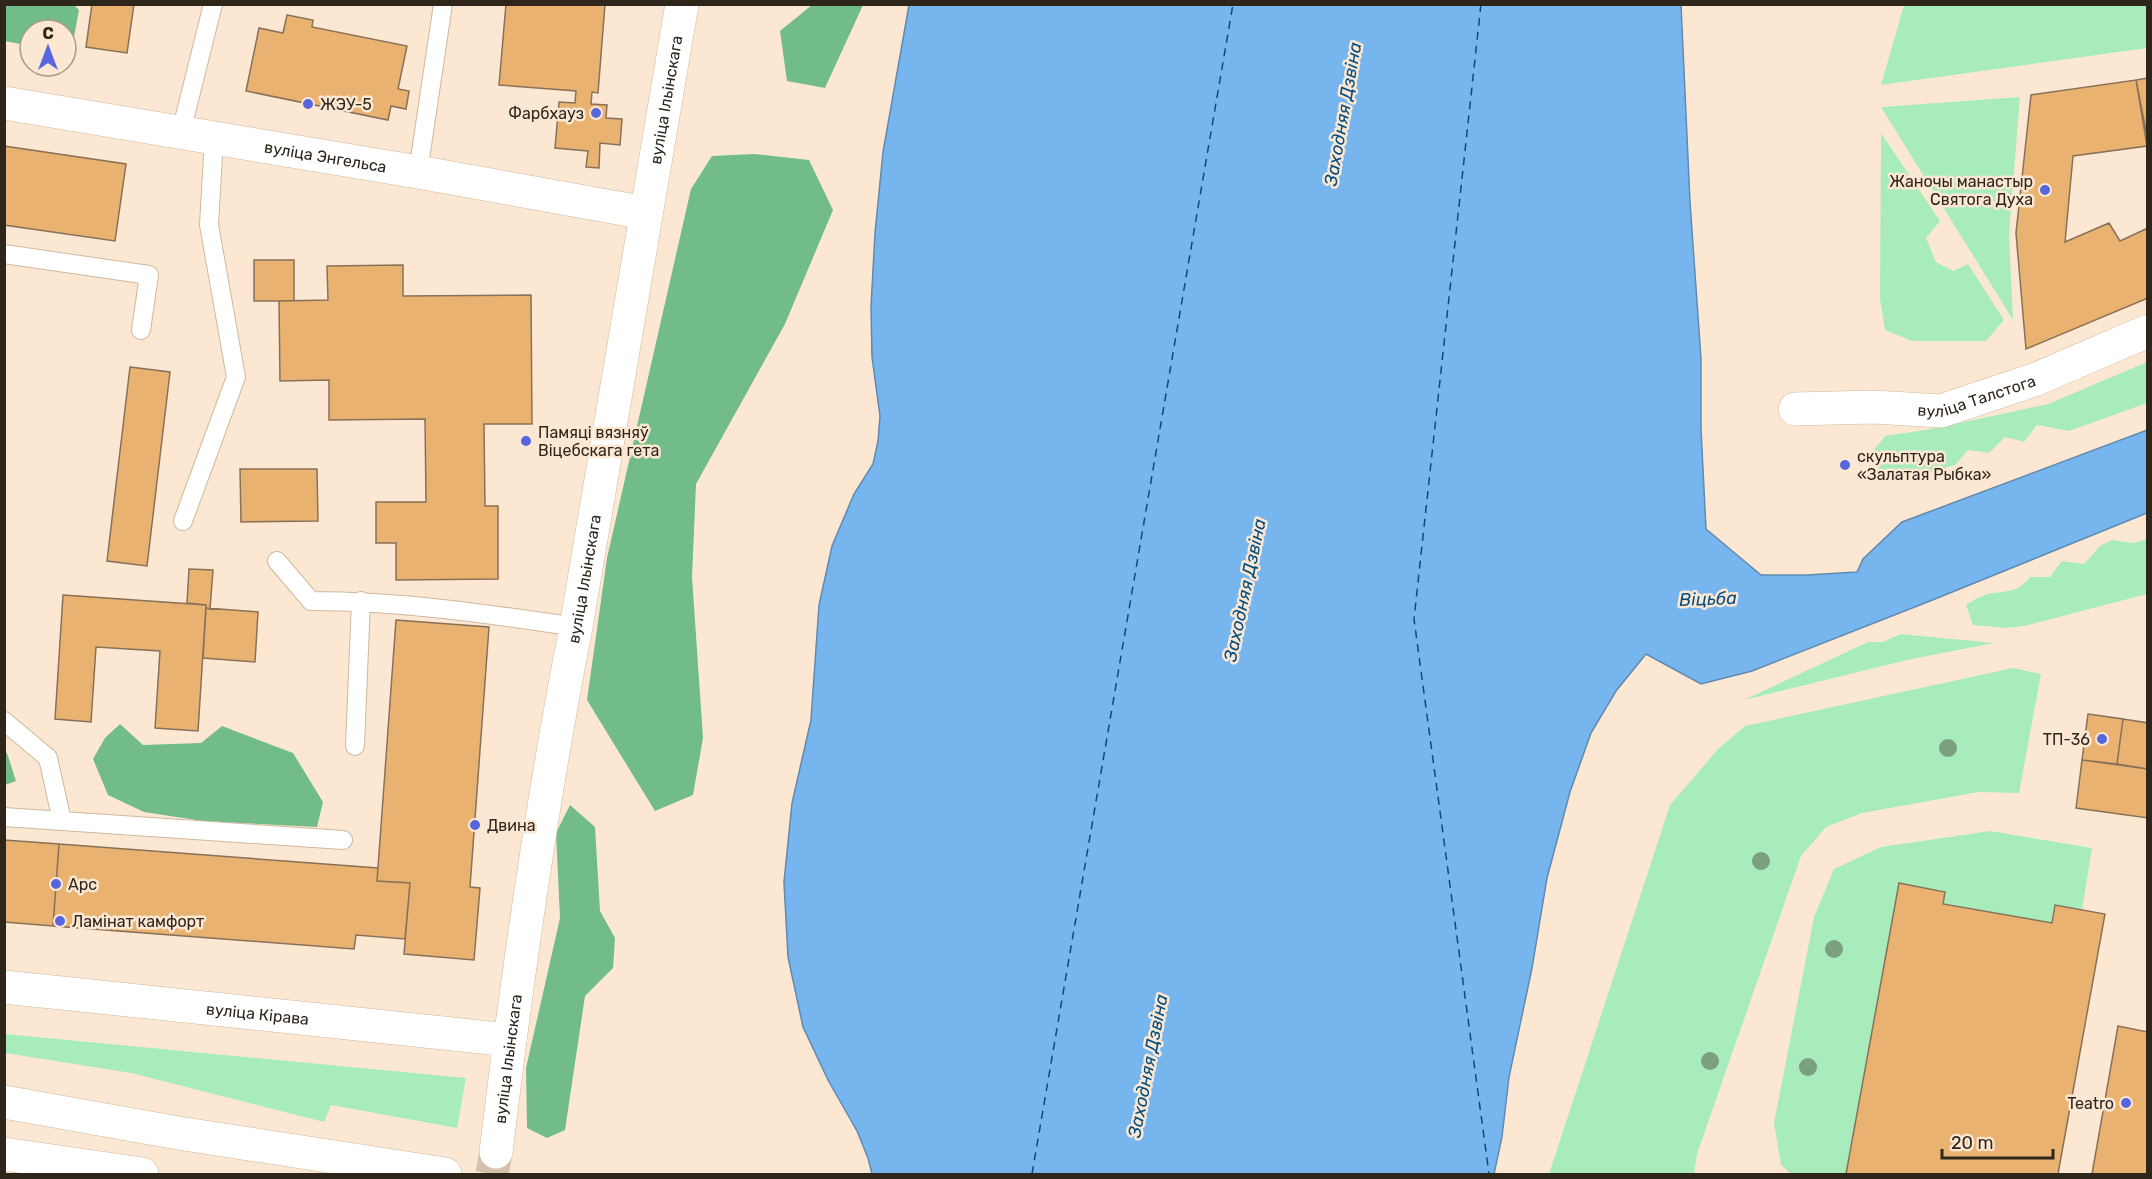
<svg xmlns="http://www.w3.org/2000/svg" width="2152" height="1179" font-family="Rubik,sans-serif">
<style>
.green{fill:#a9ecbc}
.forest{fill:#71bc89}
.water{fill:#76b5ee;stroke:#608aaf;stroke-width:1.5}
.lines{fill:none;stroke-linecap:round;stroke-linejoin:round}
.ferry{stroke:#024e82;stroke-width:1.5;stroke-dasharray:8 6;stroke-linecap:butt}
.building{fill:#eab271;stroke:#877159;stroke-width:1.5}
.street-tunnel{stroke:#d3c1ad;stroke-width:33;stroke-dasharray:33 16;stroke-linecap:butt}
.lane-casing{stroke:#d0b89e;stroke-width:20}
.street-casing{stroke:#d0b89e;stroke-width:34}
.primary-casing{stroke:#d0b89e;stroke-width:34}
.lane{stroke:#fff;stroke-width:18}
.street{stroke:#fff;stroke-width:33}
.primary{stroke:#fff;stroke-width:33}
.tree{fill:#7aa07d}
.poi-dot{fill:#5866dd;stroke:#fce8d2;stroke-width:2}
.labels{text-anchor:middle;stroke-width:5;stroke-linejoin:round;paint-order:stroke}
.street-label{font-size:16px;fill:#2e251b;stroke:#fce8d2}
.poi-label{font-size:16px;fill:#2e251b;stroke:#fce8d2;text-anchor:start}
.water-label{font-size:18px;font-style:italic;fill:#024e82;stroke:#fce8d2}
</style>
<rect width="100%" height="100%" fill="#fce8d2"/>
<path class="green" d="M 1904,5 L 2147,5 L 2147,48 L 1881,85 Z
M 2020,97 L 2009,234 L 2013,320 L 1881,107 Z
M 1881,133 L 1940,221 L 1926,238 L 1936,262 L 1953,271 L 1968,264 L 2004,320 L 1986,341 L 1912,341 L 1885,330 L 1880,299 Z
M 2147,362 L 2147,403 L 2069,431 L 2037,425 L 2024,442 L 2005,437 L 1989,453 L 1968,450 L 1955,465 L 1911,478 L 1878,468 L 1874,450 L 1885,436 L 1931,429 L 2048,404 Z
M 2147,539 L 2147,594 L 2024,626 L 2006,628 L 1973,625 L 1966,605 C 1973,601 1980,596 1988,594 C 2008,590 2016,594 2030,577 L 2050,577 L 2062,561 L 2084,564 L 2100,546 L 2112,540 L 2133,543 Z
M 1901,634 L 1994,643 L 1907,660 L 1744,700 L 1868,642 L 1883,642 Z
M 2013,668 L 2041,674 L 2019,793 L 1979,792 L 1862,813 L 1826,827 L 1801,856 L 1697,1154 L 1694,1174 L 1549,1174 L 1670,805 L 1719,748 L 1745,726 Z
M 1990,831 L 2092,848 L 2082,910 L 2055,905 L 2052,923 L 1943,904 L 1945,892 L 1899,883 L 1846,1174 L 1791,1174 L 1781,1165 L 1774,1123 L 1814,917 L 1834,869 L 1881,847 Z
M 5,1034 L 466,1078 L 457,1128 L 331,1105 L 324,1122 L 131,1073 L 5,1053 Z"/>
<path class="forest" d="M 4,5 L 74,5 L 79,10 L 73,42 L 66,44 L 66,30 L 30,30 L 30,46 L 5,41 Z
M 812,5 L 863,5 L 825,88 L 787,81 L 780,31 Z
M 754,154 L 809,160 L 833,210 L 785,324 L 696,484 L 692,577 L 703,738 L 693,795 L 655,811 L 587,700 L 607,558 L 691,189 L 712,156 Z
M 120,724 L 143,745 L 201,743 L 222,726 L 293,753 L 323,802 L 317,827 L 203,821 L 144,812 L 108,795 L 93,759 L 105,738 Z
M 5,752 L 7,753 L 16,781 L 5,785 Z
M 570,805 L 595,827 L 600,911 L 615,938 L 613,968 L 585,996 L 565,1130 L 547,1138 L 527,1128 L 526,1068 L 560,918 L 556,833 Z"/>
<path class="water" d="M 909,5 L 1681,5 L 1690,202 L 1701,359 L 1701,429 L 1706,529 L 1761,575 L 1807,575 L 1857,572 L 1863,559 L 1902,522 L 2147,430 L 2147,513 L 1930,601 L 1752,671 L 1701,684 L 1646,654 L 1616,691 L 1591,733 L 1570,792 L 1547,878 L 1532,968 L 1509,1077 L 1502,1137 L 1494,1174 L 872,1174 L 868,1158 L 857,1131 L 828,1080 L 803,1027 L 788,957 L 784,882 L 792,803 L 811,720 L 819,605 L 832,546 L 854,494 L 873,464 L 878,441 L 880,416 L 872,357 L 871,307 L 875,233 L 883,152 Z"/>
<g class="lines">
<path class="ferry" d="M 1481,4 L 1414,619 L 1489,1174
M 1032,1174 L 1233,4"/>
</g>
<path class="building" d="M 92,4 L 134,4 L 127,53 L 86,47 Z
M 506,4 L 605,4 L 598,93 L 592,92 L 591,104 L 607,105 L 606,118 L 622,119 L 620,145 L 600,143 L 599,168 L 586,167 L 588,151 L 555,148 L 559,102 L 575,103 L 576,91 L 499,85 Z
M 287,15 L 313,20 L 312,27 L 407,46 L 398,89 L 409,91 L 406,109 L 391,106 L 388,120 L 246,91 L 259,28 L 283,33 Z
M 2148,78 L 2148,141 L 2136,80 Z
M 2136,80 L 2147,146 L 2073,156 L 2065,242 L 2109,223 L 2120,241 L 2148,228 L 2148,298 L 2026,349 L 2016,233 L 2031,95 Z
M 4,146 L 126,164 L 115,241 L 4,225 Z
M 254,260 L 294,260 L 294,301 L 254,301 Z
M 403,265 L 403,296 L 531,295 L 532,424 L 484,424 L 485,506 L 498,506 L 498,579 L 396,580 L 396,543 L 376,543 L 376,502 L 426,502 L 425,419 L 329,420 L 329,380 L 280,381 L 279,301 L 328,300 L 327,266 Z
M 130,367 L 170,372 L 147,566 L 107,561 Z
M 240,469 L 317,469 L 318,521 L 241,522 Z
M 189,569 L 213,570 L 210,609 L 206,608 L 206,605 L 187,603 Z
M 63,595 L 206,605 L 198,731 L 155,728 L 160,651 L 96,647 L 91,722 L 55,719 Z
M 206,608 L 258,612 L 255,662 L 203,658 Z
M 396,620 L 489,627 L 470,887 L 480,888 L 474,960 L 404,954 L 410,883 L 377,881 Z
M 2088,714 L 2123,719 L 2117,764 L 2082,760 Z
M 2123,719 L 2148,723 L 2148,769 L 2117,764 Z
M 2082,760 L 2148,769 L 2148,818 L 2076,808 Z
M 4,840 L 59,844 L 53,926 L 4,922 Z
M 59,844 L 378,868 L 377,881 L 410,883 L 405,939 L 356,935 L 354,949 L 53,926 Z
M 1899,883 L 1945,892 L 1943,904 L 2052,923 L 2055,905 L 2105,914 L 2058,1174 L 1846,1174 Z
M 2118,1026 L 2148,1032 L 2148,1174 L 2092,1174 Z"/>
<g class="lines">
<path class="street-tunnel" d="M 492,1174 L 496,1152"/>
<defs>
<path id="lane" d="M 181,132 L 213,4
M 418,172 L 443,4
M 4,254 L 149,275 L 141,330
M 183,521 L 236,377 L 209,225 L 214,138
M 277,561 L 311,601 C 400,601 489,614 576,627
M 4,721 L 48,758 L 62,821 L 343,840
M 355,746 L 361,601
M 4,817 L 62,821"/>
<g id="street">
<path id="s1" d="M 4,103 L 418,172 L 646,213"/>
<path id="s2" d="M 1795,409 L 1873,407 L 1941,411 L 2034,380 L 2148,331"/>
<path id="s3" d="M 4,987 L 510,1040"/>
<path id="s4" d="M 496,1152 C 517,977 542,800 576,627 L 682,4"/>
</g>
<path id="primary" d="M 4,1102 L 178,1133 L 445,1174
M 4,1154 L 142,1174"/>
</defs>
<use href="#lane" class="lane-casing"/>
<use href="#street" class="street-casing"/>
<use href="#primary" class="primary-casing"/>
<use href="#lane" class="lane"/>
<use href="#street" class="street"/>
<use href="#primary" class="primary"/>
</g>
<g class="tree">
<circle cx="1948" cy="748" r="9"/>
<circle cx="1761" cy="861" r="9"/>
<circle cx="1834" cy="949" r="9"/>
<circle cx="1710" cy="1061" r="9"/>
<circle cx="1808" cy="1067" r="9"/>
</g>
<g class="poi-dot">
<circle cx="308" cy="104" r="6"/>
<circle cx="596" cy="113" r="6"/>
<circle cx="2045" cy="190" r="6"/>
<circle cx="526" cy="441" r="6"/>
<circle cx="1845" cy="465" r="6"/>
<circle cx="2102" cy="739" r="6"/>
<circle cx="475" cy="825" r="6"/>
<circle cx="56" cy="884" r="6"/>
<circle cx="60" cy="921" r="6"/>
<circle cx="2126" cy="1103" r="6"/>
</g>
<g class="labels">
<g class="street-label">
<text dy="6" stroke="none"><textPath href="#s4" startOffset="1066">вуліца Ільінскага</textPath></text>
<text dy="6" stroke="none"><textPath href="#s1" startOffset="326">вуліца Энгельса</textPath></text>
<text dy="6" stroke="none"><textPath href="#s2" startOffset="184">вуліца Талстога</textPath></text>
<text dy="6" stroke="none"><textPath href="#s4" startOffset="580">вуліца Ільінскага</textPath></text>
<text dy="6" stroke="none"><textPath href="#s3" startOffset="255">вуліца Кірава</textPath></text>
<text dy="6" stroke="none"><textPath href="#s4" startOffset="94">вуліца Ільінскага</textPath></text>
</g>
<g class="poi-label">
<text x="320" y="110">ЖЭУ-5</text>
<text x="584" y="119" text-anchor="end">Фарбхауз</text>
<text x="2033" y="187" text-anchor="end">Жаночы манастыр<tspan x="2033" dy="18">Святога Духа</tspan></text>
<text x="538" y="438">Памяці вязняў<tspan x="538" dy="18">Віцебскага гета</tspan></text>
<text x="1857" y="462">скульптура<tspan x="1857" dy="18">«Залатая Рыбка»</tspan></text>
<text x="2090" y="745" text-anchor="end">ТП-36</text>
<text x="487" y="831">Двина</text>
<text x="68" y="890">Арс</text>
<text x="72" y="927">Ламінат камфорт</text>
<text x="2114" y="1109" text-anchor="end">Teatro</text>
</g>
<g class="water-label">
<text transform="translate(1343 114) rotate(-80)" y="6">Заходняя Дзвіна</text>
<text transform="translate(1245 590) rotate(-78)" y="6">Заходняя Дзвіна</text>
<text transform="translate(1708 599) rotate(-2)" y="6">Віцьба</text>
<text transform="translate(1148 1066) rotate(-79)" y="6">Заходняя Дзвіна</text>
</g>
</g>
<rect width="2152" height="1179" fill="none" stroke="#2e251b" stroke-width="12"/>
<g transform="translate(48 48)"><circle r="28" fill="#fce8d2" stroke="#aa9a89" stroke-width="1.5"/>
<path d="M0-4.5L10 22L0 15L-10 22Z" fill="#5866dd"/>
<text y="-9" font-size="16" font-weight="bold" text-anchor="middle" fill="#2e251b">С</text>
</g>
<path d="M1942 1149v9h111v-9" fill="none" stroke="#2e251b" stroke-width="3"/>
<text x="1951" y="1149" font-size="18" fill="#2e251b" stroke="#fce8d2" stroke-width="4.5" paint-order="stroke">20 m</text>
</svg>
